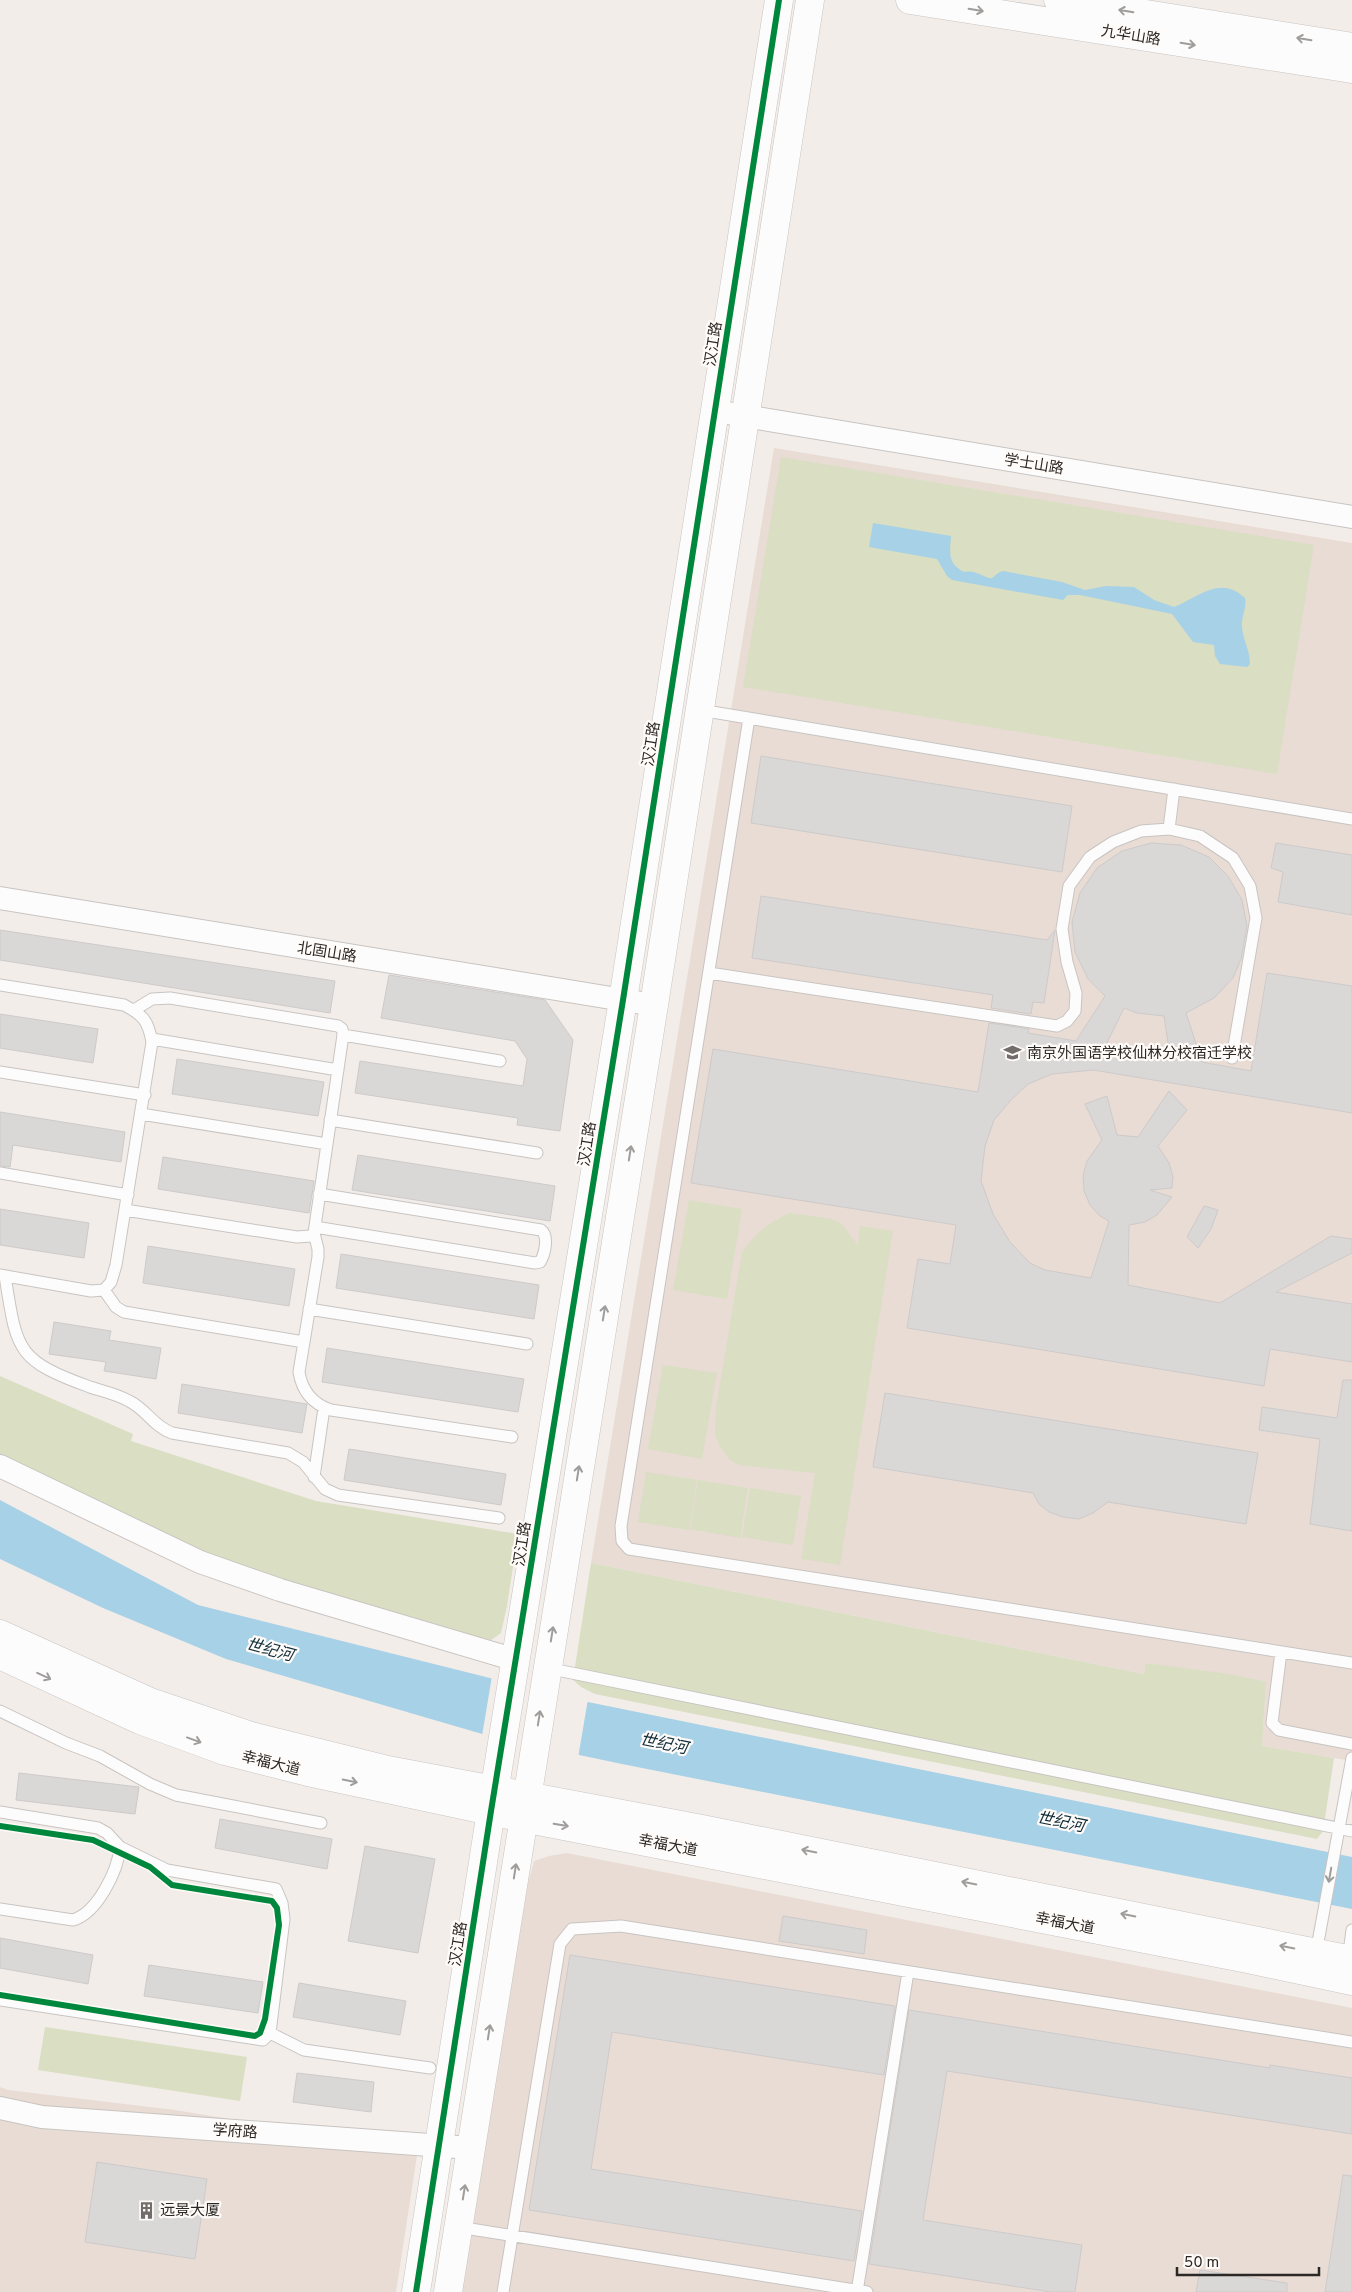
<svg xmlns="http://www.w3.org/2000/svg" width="1352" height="2292" font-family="Overpass,'Noto Sans SC',sans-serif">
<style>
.built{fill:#e8dcd5}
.green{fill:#dadec2}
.water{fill:#a7d1e6}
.pier{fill:#f3ede9}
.building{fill:#dad7d7;stroke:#cdcaca;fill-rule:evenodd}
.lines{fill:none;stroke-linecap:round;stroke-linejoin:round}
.lane-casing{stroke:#c8c4c1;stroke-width:13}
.street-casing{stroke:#c8c4c1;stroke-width:24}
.secondary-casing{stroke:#c8c4c1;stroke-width:29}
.lane{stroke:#fdfcfc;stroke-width:11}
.street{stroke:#fdfcfc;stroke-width:22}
.secondary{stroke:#fdfcfc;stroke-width:28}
.cycleway-casing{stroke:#fffbf8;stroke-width:9}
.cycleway{stroke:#00873e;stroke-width:6}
.oneway{stroke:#9f9d9b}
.labels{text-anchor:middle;stroke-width:4.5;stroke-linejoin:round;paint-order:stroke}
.street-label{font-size:15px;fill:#2c2825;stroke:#fffbf8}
.poi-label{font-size:15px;fill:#2c2825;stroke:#fffbf8;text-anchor:start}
.water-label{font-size:16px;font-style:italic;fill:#102e3b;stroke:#fffbf8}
</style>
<rect width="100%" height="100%" fill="#f3ede9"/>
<path class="built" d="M 774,448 L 1352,543 L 1352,1761 L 1262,1746 L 1266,1682 L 1145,1663 L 1144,1674 L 591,1563 Z
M 567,1853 L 1352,2008 L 1352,2292 L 461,2292 L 528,1883 L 534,1861 L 549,1856 Z
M 0,2087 L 8,2090 L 175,2110 L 304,2131 L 420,2136 L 396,2292 L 0,2292 Z"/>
<path class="green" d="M 781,457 L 1314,545 L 1277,774 L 743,687 Z
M 689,1200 L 742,1209 L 727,1299 L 673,1290 Z
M 790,1213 L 832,1219 L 842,1224 L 858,1245 L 860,1226 L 893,1231 L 840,1565 L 801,1559 L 815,1473 L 739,1465 L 729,1459 L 721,1448 L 715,1435 L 716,1407 L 742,1252 C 755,1234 769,1222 790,1213 Z
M 663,1365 L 717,1373 L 702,1459 L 648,1449 Z
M 0,1376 L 133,1434 L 131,1441 L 316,1501 L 518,1534 L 507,1606 L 501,1633 L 490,1641 L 275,1581 L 151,1531 L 0,1458 Z
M 646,1472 L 697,1480 L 689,1530 L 638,1522 Z
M 698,1480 L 748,1488 L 740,1538 L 690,1529 Z
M 750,1488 L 801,1496 L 793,1545 L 742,1537 Z
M 591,1563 L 1144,1674 L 1145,1663 L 1229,1674 L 1266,1682 L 1262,1746 L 1334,1758 L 1323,1831 L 1317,1839 L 595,1694 L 581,1687 L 573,1680 Z
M 45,2027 L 247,2057 L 240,2101 L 38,2070 Z"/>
<path class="water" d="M 873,523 L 951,536 C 950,553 947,563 964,572 C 977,569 987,580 992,578 C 995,576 998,572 1003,571 L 1062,582 L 1085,590 L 1106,586 L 1134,587 L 1154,600 L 1174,607 C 1200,596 1220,575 1245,598 C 1247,609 1241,617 1242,627 C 1243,640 1250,650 1250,664 L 1247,667 L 1220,664 L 1215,656 L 1214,645 L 1193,642 L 1172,614 L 1080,595 L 1068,595 L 1063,600 L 952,580 L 947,576 L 937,559 L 869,547 Z
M 0,1500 L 198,1605 L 578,1700 L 1352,1857 L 1352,1909 L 622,1764 L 489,1736 L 226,1659 L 103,1608 L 0,1559 Z"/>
<path class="pier" d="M 492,1676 L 588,1699 L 578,1758 L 482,1736 Z"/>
<path class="building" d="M 761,756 L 1072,806 L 1062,872 L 751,823 Z
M 1151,843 L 1181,845 L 1209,857 L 1228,876 L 1242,900 L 1247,926 L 1241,959 L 1233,978 L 1214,998 L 1186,1013 L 1202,1062 L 1251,1071 L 1267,973 L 1352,986 L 1352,1113 L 1093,1070 L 1052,1074 L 1028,1084 L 1010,1101 L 994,1120 L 985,1146 L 981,1181 L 993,1214 L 1010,1242 L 1030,1263 L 1045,1270 L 1091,1278 L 1109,1221 L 1100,1216 L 1090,1205 L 1084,1191 L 1083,1176 L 1087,1161 L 1102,1140 L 1085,1104 L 1107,1096 L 1117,1135 L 1138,1137 L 1169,1091 L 1187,1110 L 1158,1146 L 1169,1163 L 1173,1177 L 1172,1188 L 1150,1190 L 1172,1197 L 1157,1215 L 1145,1222 L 1129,1225 L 1128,1285 L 1220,1303 L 1331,1236 L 1352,1239 L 1352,1253 L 1276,1292 L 1352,1304 L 1352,1362 L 1270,1349 L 1264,1386 L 907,1328 L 918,1259 L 950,1264 L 956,1225 L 691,1183 L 713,1049 L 978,1092 L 989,1023 L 1029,1029 L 1028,1033 L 1076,1041 L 1105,996 L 1088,979 L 1075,952 L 1072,922 L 1080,893 L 1097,868 L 1122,851 ZM 1124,1008 L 1137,1013 L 1164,1016 L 1170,1056 L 1106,1045 Z
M 1276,843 L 1352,855 L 1352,915 L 1278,902 L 1283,872 L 1271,868 Z
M 761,896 L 1047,940 L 1055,930 L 1044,1003 L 1033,1002 L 1031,1014 L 991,1008 L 993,995 L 752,958 Z
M 0,930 L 335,981 L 330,1013 L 0,960 Z
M 389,975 L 545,1000 L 573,1040 L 560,1131 L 517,1125 L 518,1118 L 355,1093 L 360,1061 L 523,1086 L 527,1059 L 515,1041 L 381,1018 Z
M 0,1014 L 98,1029 L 93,1063 L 0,1048 Z
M 177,1059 L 324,1082 L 318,1116 L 172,1094 Z
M 0,1112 L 125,1132 L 121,1162 L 13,1145 L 10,1167 L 0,1166 Z
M 358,1155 L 555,1186 L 550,1221 L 352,1190 Z
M 163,1157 L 314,1181 L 309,1213 L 158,1189 Z
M 1204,1206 L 1218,1210 L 1211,1229 L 1198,1248 L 1187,1237 Z
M 0,1209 L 89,1223 L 84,1258 L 0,1245 Z
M 148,1246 L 295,1269 L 289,1306 L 143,1283 Z
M 341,1254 L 539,1285 L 534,1319 L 336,1288 Z
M 54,1322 L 111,1331 L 109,1340 L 161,1348 L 156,1379 L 104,1371 L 106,1362 L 49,1354 Z
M 327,1348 L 524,1379 L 518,1412 L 322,1382 Z
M 1343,1380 L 1352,1380 L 1352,1531 L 1310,1524 L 1320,1439 L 1259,1430 L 1262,1407 L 1337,1418 Z
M 182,1384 L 307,1404 L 302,1433 L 178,1413 Z
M 885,1393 L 1258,1453 L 1246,1524 L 1108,1502 L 1093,1513 L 1079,1519 L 1063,1517 L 1049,1512 L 1039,1504 L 1033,1493 L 873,1467 Z
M 349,1449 L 506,1474 L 501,1505 L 344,1480 Z
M 19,1773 L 139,1787 L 135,1814 L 16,1800 Z
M 220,1819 L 332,1839 L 327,1869 L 215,1848 Z
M 365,1846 L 435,1859 L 418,1953 L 348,1941 Z
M 783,1916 L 867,1930 L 864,1954 L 779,1941 Z
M 0,1938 L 93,1955 L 88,1984 L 0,1968 Z
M 570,1955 L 895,2006 L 884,2075 L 612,2032 L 591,2169 L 862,2211 L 854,2261 L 529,2210 Z
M 149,1965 L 263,1982 L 258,2013 L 144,1996 Z
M 299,1983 L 406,2001 L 400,2035 L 293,2017 Z
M 909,2010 L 1270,2068 L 1270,2065 L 1352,2078 L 1352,2134 L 947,2071 L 923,2220 L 1082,2245 L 1075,2292 L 1051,2292 L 869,2264 Z
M 297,2073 L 374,2082 L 371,2112 L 293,2102 Z
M 97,2162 L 207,2179 L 195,2259 L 85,2242 Z
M 1343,2175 L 1352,2176 L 1352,2292 L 1325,2292 Z
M 1200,2270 L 1287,2283 L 1287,2292 L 1196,2292 Z"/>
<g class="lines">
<defs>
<path id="lane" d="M 700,710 L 1352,819
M 749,718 L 621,1526 L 622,1541 L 629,1549 L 1352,1663
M 1169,829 L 1174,789
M 709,973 L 1057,1026 L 1067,1021 L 1075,1011 L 1076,993 L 1067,962 L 1062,929 L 1069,886 L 1090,857 L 1113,842 L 1141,831 L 1169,829 L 1200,836 L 1233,858 L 1250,886 L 1256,918 L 1232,1058
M 0,985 L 124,1005 C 143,1015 148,1020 152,1042 L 116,1265 L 111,1282 L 104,1290 L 91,1291 L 0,1275
M 343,1035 L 500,1061
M 152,1039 L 338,1070
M 0,1072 L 145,1095
M 141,1114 L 327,1144
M 330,1120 L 537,1153
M 0,1173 L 128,1195
M 125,1210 L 297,1237 L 311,1236 L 314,1233 L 343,1035 L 342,1029 L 338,1026 L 170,998 L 152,999 L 134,1010
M 315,1227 L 535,1263 L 540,1262 C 545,1254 549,1236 541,1230 L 319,1194
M 314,1233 L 318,1249 L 318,1257 L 299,1372 C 302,1391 313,1404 331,1410 L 512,1437
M 5,1276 C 17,1350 15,1360 90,1387 C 102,1391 117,1394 129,1401 C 146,1409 153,1426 172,1433 L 288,1453 L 303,1462 L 325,1489 L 338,1495 L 499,1518
M 104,1290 L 116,1307 L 124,1312 L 304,1342
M 309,1309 L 527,1344
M 314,1477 L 324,1408
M 1281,1652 L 1272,1723 L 1279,1730 L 1352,1744
M 547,1668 L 1352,1831
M 0,1711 L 66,1743 L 100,1756 L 150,1784 L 176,1795 L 321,1823
M 0,1812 L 98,1828 L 107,1833 L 120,1847 L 167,1870 L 276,1889 L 282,1903 L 284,1919 L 270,2033 L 263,2040 L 0,2000
M 0,1909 L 73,1920 C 97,1913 118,1871 120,1847
M 1316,1953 L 1352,1758
M 1348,1960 L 1352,1930
M 270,2033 L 304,2050 L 430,2068
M 458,2227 L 867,2292
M 503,2292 L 560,1944 L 572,1929 L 621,1926 L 1352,2042
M 857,2292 L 908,1972"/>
<path id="street" d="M 715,411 L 1352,517
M 0,898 L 654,1005
M 0,1466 L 200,1562 L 280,1590 L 516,1660
M 0,2108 L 42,2117 L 471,2148"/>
<path id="secondary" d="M 910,0 L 1352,69
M 1058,0 L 1352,47
M 0,1634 L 150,1702 L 251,1736 L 388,1770 L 702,1829 L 1352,1960
M 0,1655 L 140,1720 L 225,1751 L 308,1772 L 523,1818 L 1248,1959 L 1352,1981
M 416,2292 L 491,1811 L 623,1000 L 779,0
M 448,2292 L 654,1005 L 810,0"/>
</defs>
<use href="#lane" class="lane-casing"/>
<use href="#street" class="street-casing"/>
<use href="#secondary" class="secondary-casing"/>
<use href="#lane" class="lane"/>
<use href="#street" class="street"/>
<use href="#secondary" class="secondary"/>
<defs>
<path id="cycleway" d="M 0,1826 L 93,1840 L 150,1867 L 172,1885 L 272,1901 L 277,1908 L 279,1925 L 265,2019 L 260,2033 L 255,2036 L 0,1995
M 416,2292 L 491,1811 L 623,1000 L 779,0"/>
</defs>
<use href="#cycleway" class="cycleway-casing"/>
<use href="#cycleway" class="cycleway"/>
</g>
<defs><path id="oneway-shaft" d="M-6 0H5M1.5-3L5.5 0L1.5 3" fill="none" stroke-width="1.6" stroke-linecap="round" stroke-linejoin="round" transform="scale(1.25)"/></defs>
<g class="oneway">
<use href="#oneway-shaft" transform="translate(976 10) rotate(9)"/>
<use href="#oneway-shaft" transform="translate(1126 11) rotate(-171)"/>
<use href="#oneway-shaft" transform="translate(1304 39) rotate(-171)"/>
<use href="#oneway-shaft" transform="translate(1188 44) rotate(9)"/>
<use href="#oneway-shaft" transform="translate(630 1153) rotate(-81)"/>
<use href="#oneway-shaft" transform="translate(604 1313) rotate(-81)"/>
<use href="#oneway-shaft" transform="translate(578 1473) rotate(-81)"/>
<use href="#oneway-shaft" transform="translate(552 1634) rotate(-81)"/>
<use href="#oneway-shaft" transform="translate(44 1676) rotate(25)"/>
<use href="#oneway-shaft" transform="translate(539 1718) rotate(-81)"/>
<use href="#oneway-shaft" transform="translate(194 1740) rotate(20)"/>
<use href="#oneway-shaft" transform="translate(350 1781) rotate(12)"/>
<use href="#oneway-shaft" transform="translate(561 1825) rotate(10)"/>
<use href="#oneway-shaft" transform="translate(809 1851) rotate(-169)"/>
<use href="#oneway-shaft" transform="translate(515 1871) rotate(-81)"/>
<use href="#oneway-shaft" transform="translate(1330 1875) rotate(100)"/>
<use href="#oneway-shaft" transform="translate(969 1883) rotate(-169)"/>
<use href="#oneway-shaft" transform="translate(1128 1915) rotate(-169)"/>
<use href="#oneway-shaft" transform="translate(1287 1947) rotate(-169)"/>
<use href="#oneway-shaft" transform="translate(489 2032) rotate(-81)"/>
<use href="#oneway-shaft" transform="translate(464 2192) rotate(-81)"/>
</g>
<defs>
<symbol id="school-bare" viewBox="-9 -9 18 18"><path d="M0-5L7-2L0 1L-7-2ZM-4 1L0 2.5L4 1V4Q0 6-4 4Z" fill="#726d6a" stroke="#fffbf8" stroke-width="2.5" paint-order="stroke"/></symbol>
<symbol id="building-bare" viewBox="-9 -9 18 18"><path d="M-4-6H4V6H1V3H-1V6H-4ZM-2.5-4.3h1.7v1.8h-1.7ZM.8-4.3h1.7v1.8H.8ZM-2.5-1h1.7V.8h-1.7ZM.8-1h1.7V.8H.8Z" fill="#726d6a" stroke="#fffbf8" stroke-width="2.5" paint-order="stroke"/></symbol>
</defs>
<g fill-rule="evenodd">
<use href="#school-bare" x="1000" y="1040" width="25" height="25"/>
<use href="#building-bare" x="134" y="2198" width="25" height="25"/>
</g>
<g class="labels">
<g class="street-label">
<text transform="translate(1131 35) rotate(9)" y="5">九华山路</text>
<text transform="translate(713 344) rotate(-81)" y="5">汉江路</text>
<text transform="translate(1034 464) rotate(9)" y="5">学士山路</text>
<text transform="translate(651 744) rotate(-81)" y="5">汉江路</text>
<text transform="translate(327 952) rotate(9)" y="5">北固山路</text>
<text transform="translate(587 1144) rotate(-81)" y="5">汉江路</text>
<text transform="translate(522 1544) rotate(-81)" y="5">汉江路</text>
<text transform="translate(271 1763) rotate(14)" y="5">幸福大道</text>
<text transform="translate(668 1845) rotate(11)" y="5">幸福大道</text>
<text transform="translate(1065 1923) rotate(11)" y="5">幸福大道</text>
<text transform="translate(458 1944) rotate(-81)" y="5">汉江路</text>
<text transform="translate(235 2131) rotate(4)" y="5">学府路</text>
</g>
<g class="poi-label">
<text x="1027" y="1058">南京外国语学校仙林分校宿迁学校</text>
<text x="160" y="2215">远景大厦</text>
</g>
<g class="water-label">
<text transform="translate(270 1649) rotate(15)" y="6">世纪河</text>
<text transform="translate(664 1743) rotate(11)" y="6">世纪河</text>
<text transform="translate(1061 1821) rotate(11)" y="6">世纪河</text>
</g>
</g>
<path d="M1177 2267v8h142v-8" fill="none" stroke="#2c2825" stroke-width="2.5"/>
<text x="1184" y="2267" font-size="15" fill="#2c2825" stroke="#fffbf8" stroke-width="4" paint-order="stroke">50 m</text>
</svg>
